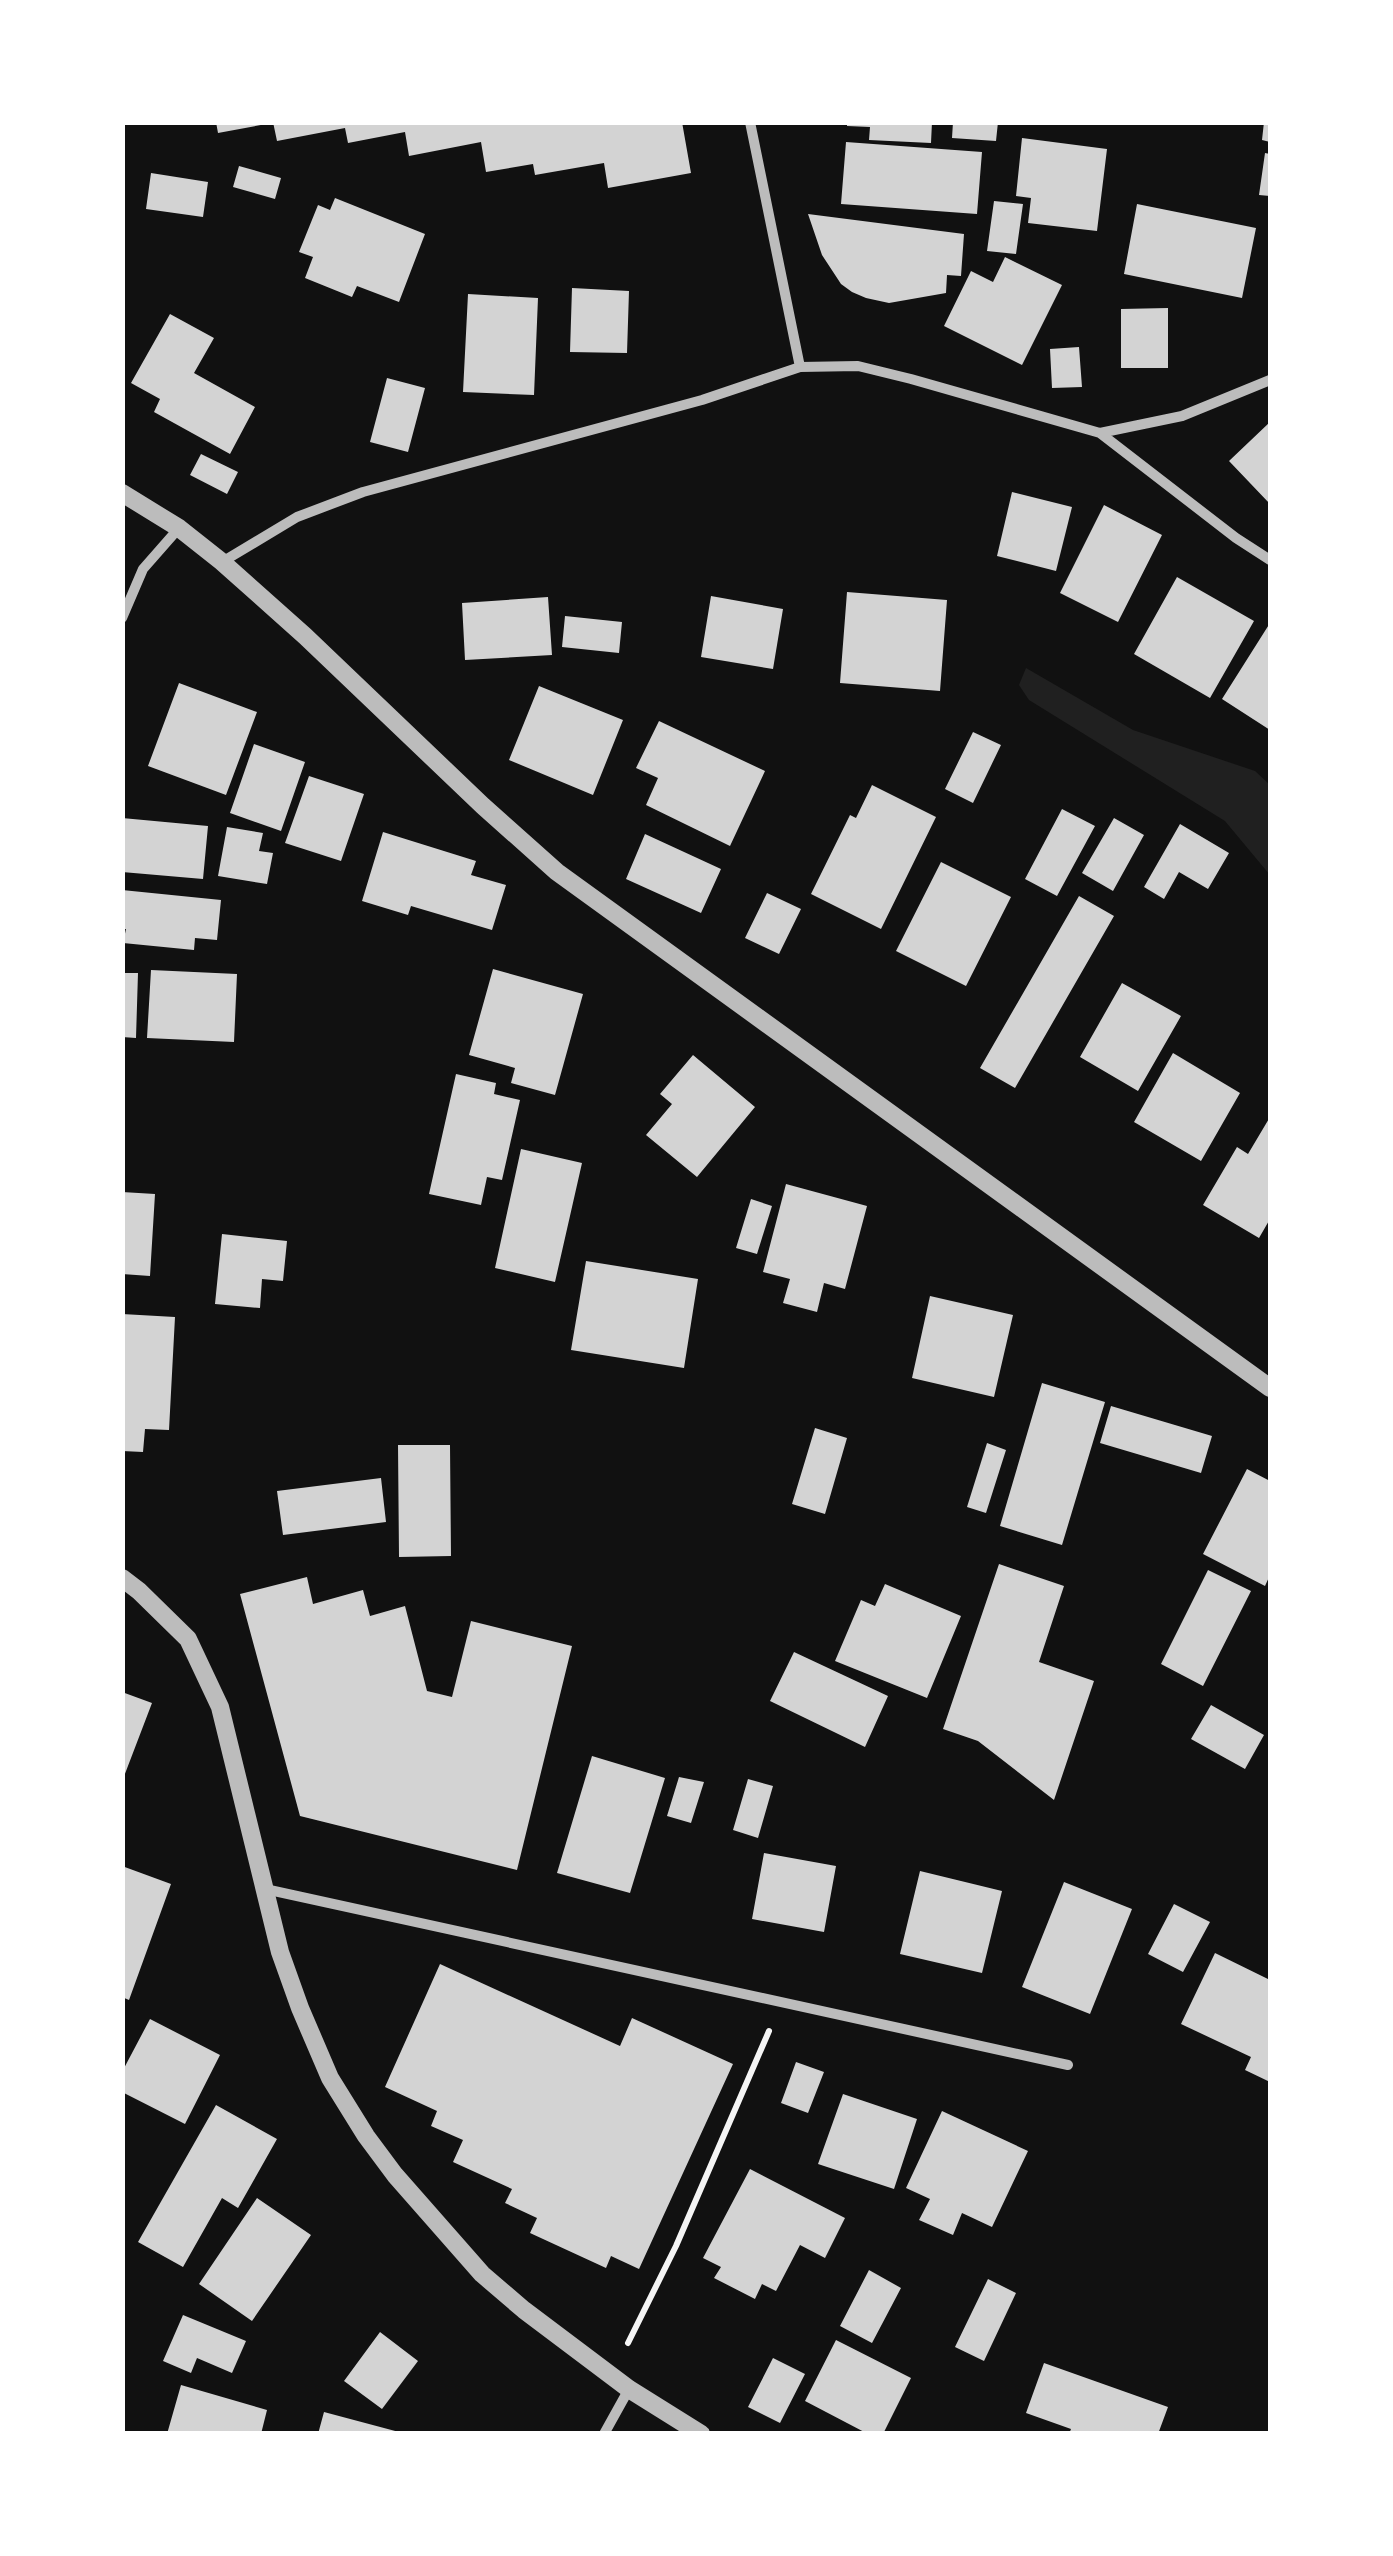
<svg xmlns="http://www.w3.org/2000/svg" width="1393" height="2556" font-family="'Exo 2',sans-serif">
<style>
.green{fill:#202020}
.building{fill:#d3d3d3}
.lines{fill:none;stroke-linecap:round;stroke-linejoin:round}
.path{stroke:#f5f5f5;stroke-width:6}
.minor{stroke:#bcbcbc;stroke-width:10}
.tertiary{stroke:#bcbcbc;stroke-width:18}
</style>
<rect width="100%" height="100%" fill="#111"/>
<path class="green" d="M 1026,668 L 1133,730 L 1255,771 L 1270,785 L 1270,875 L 1225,821 L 1029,700 L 1019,685 Z"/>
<path class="building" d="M 216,122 L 266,122 L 266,124 L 218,133 Z
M 273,122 L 682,122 L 691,173 L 608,188 L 604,163 L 535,175 L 533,164 L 486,172 L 481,142 L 409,156 L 405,132 L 348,143 L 345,128 L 277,141 Z
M 847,122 L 932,122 L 931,143 L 869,140 L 870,127 L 847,126 Z
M 953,122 L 998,122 L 996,141 L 952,138 Z
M 1264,122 L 1270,122 L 1270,142 L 1262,140 Z
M 1022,138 L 1107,149 L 1097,231 L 1028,223 L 1031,198 L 1016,196 Z
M 846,142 L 982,152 L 977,214 L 841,204 Z
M 1265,153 L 1270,154 L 1270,196 L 1259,195 Z
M 239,166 L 281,178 L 275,199 L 233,187 Z
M 151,173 L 208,182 L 203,217 L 146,209 Z
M 335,198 L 425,234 L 399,302 L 357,286 L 352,297 L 305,278 L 313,257 L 299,252 L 318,205 L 330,210 Z
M 994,201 L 1023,204 L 1016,254 L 987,251 Z
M 1137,204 L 1256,228 L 1242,298 L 1124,274 Z
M 808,214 L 964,234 L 961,276 L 947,275 L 946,293 L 889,303 L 866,298 L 852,292 L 841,284 L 822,255 Z
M 1005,257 L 1062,285 L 1022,365 L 944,326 L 971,271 L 993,282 Z
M 572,288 L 629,291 L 627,353 L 570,352 Z
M 468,294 L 538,298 L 534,395 L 463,392 Z
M 1168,308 L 1168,368 L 1121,368 L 1121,309 Z
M 170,314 L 214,338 L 194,373 L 255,407 L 230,454 L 154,412 L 160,399 L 131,383 Z
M 1079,347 L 1082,387 L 1052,388 L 1050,349 Z
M 387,378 L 425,388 L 408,452 L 370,442 Z
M 1270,422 L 1270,504 L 1229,461 Z
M 201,454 L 238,472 L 227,494 L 190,475 Z
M 1012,492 L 1072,507 L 1056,571 L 997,556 Z
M 1104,505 L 1162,535 L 1118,622 L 1060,593 Z
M 1177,577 L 1254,621 L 1210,698 L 1134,654 Z
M 847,592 L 947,600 L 940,691 L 840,683 Z
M 711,596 L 783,609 L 773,669 L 701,657 Z
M 548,597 L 552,655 L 465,660 L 462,603 Z
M 565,616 L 622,622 L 619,653 L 562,647 Z
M 1270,623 L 1270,730 L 1222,699 Z
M 179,683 L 257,712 L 226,795 L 148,766 Z
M 539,686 L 623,720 L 593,795 L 509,760 Z
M 659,721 L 765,771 L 730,846 L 646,805 L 658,778 L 636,768 Z
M 973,732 L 1001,745 L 973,803 L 945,789 Z
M 254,744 L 305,762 L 281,831 L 230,813 Z
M 309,776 L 364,794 L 341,861 L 285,843 Z
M 872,785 L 936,817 L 881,929 L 811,894 L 850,815 L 856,818 Z
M 1062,809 L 1095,826 L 1057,896 L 1025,879 Z
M 122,818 L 208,826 L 203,879 L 122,872 Z
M 1114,818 L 1144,835 L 1113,891 L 1082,873 Z
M 1180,824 L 1229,853 L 1208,889 L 1179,872 L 1164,899 L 1144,887 Z
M 227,827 L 263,833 L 259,851 L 273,853 L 267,884 L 218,876 Z
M 383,832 L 476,861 L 471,875 L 506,885 L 492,930 L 411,906 L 408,915 L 362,901 Z
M 645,834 L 721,869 L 701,913 L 626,879 Z
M 941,862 L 1011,897 L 966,986 L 896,951 Z
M 122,890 L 221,900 L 217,940 L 195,938 L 194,950 L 123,943 L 126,929 L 122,929 Z
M 767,893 L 801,909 L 779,954 L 745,938 Z
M 1079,896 L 1114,916 L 1015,1088 L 980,1068 Z
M 493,969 L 583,994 L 555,1095 L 511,1083 L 515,1068 L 469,1055 Z
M 151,970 L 237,974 L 234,1042 L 147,1038 Z
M 122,973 L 138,973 L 136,1038 L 122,1037 Z
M 1122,983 L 1181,1016 L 1138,1091 L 1080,1057 Z
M 1173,1053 L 1240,1093 L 1201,1161 L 1134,1122 Z
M 693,1055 L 755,1107 L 697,1177 L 646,1135 L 672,1104 L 660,1094 Z
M 456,1074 L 496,1083 L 494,1094 L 520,1100 L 502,1180 L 487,1177 L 481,1205 L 429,1194 Z
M 1270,1117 L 1270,1219 L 1259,1238 L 1203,1205 L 1237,1147 L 1248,1154 Z
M 521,1149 L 582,1163 L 555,1282 L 495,1268 Z
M 786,1184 L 867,1206 L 845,1289 L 824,1283 L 817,1312 L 783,1303 L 790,1279 L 763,1272 Z
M 122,1192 L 155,1194 L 150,1276 L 122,1274 Z
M 751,1199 L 772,1206 L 757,1254 L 736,1248 Z
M 222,1234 L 287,1241 L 283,1281 L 262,1279 L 260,1308 L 215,1304 Z
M 586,1261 L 698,1279 L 684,1368 L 571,1350 Z
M 930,1296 L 1013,1315 L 994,1397 L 912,1378 Z
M 122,1314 L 175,1317 L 169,1430 L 145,1429 L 143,1452 L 122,1451 Z
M 1042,1383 L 1105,1402 L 1062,1545 L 1000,1526 Z
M 1111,1406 L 1212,1436 L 1201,1473 L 1100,1443 Z
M 815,1428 L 847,1438 L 825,1514 L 792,1504 Z
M 987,1443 L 1006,1450 L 986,1513 L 967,1507 Z
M 398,1445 L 450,1445 L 451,1556 L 399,1557 Z
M 1247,1469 L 1270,1481 L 1270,1575 L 1265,1586 L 1203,1554 Z
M 381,1478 L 386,1522 L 283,1535 L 277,1491 Z
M 999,1564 L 1064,1586 L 1039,1662 L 1094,1681 L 1054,1800 L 978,1741 L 943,1729 Z
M 1208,1570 L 1251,1591 L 1203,1686 L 1161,1664 Z
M 307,1577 L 313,1604 L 363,1590 L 370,1616 L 405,1606 L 427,1691 L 452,1697 L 471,1621 L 572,1646 L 517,1870 L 300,1816 L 240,1594 Z
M 885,1584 L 961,1616 L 927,1698 L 835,1661 L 861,1600 L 875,1606 Z
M 794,1652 L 888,1696 L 865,1747 L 770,1701 Z
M 122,1692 L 152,1703 L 123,1779 L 122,1779 Z
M 1211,1705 L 1264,1735 L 1245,1769 L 1191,1739 Z
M 592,1756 L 665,1778 L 630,1893 L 557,1873 Z
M 679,1777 L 704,1782 L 691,1823 L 667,1816 Z
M 748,1779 L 773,1786 L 758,1838 L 733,1830 Z
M 764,1853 L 836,1866 L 824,1932 L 752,1919 Z
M 122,1866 L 171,1884 L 129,2000 L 122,1997 Z
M 920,1871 L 1002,1891 L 982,1973 L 900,1954 Z
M 1064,1882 L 1132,1909 L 1090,2014 L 1022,1987 Z
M 1174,1904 L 1210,1922 L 1183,1972 L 1148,1954 Z
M 1215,1953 L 1270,1980 L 1270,2082 L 1245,2070 L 1251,2057 L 1181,2024 Z
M 440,1964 L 620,2046 L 632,2018 L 733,2064 L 639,2269 L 611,2256 L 606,2268 L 530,2233 L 537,2218 L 505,2203 L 512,2189 L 453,2162 L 463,2140 L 431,2126 L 437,2111 L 385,2087 Z
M 150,2019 L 220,2055 L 185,2124 L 122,2092 L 122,2072 Z
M 796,2062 L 824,2072 L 808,2113 L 781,2103 Z
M 843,2094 L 917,2119 L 894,2189 L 818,2164 Z
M 216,2105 L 277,2139 L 238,2208 L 222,2198 L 183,2267 L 138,2242 Z
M 942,2111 L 1028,2151 L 992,2227 L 962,2213 L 953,2235 L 919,2220 L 930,2199 L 906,2188 Z
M 750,2169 L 845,2218 L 825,2258 L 800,2245 L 776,2291 L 762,2284 L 755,2299 L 714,2278 L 721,2267 L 703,2258 Z
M 257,2198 L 311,2235 L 252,2321 L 199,2284 Z
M 869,2270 L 901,2288 L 872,2343 L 840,2326 Z
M 988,2279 L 1016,2293 L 984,2361 L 955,2347 Z
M 183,2315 L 246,2341 L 232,2373 L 197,2358 L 191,2373 L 163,2361 Z
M 380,2332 L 418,2361 L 382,2409 L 344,2381 Z
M 836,2340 L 911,2378 L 883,2434 L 868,2434 L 805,2401 Z
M 773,2358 L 805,2374 L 780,2423 L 748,2407 Z
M 1044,2363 L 1168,2407 L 1158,2434 L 1069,2434 L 1071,2429 L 1026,2413 Z
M 181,2385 L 267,2410 L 261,2434 L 167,2434 Z
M 324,2412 L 399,2432 L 399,2434 L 318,2434 Z"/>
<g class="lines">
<path class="path" d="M 628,2343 L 676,2246 L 769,2031"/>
<path class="minor" d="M 800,367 L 858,366 L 911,379 L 1100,433 L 1182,416 L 1270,380
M 1100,433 L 1236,538 L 1270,560
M 222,562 L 297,517 L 363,492 L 702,400 L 800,367 L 750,122
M 122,618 L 143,569 L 179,528
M 265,1889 L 1068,2065
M 604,2434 L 629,2389"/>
<path class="tertiary" d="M 122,493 L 179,528 L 222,562 L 305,636 L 483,806 L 557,872 L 1270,1388
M 122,1578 L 139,1591 L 188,1639 L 220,1707 L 280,1952 L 300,2008 L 330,2078 L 366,2136 L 395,2175 L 482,2274 L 524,2310 L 629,2389 L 701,2434"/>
</g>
<rect width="1393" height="2556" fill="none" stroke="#ffffff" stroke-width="250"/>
</svg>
